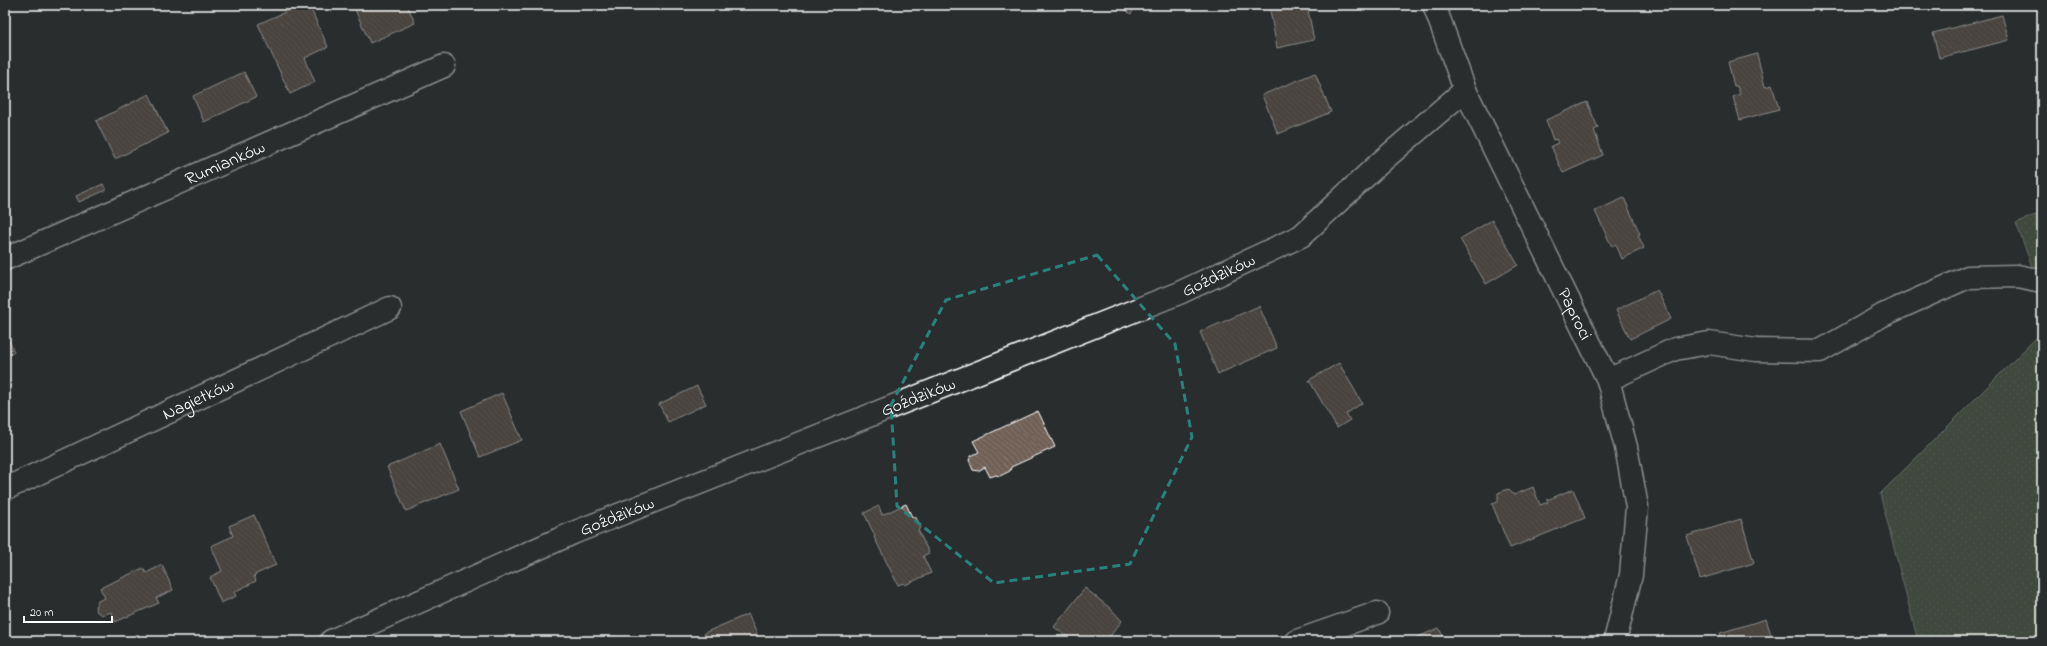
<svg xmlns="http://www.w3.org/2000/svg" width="2047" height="646" font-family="'Indie Flower',sans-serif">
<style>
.grass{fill:url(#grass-dots);stroke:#adb4a9}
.building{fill:url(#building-back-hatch);stroke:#fff}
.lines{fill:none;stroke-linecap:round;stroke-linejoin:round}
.minor-casing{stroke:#fff;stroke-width:25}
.minor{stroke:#2a2d2e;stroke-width:22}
.marked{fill:none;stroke:#27847c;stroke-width:3;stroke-dasharray:8 5;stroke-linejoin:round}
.labels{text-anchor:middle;stroke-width:3.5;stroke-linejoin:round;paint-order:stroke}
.street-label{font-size:18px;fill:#fff;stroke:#2a2d2e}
</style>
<defs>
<pattern id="grass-dots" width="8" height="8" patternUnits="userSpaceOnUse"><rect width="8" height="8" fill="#5b6a53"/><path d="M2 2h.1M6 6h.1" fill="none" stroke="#74806d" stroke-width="1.8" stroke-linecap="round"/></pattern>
<pattern id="building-back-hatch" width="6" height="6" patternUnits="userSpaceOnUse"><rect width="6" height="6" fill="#706057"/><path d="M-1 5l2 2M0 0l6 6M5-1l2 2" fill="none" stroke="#857870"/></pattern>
</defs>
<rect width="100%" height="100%" fill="#2a2d2e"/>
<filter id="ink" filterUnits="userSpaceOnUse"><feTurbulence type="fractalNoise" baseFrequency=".025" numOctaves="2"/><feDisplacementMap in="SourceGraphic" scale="8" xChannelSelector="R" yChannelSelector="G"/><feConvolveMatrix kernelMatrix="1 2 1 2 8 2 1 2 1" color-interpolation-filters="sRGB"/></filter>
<g filter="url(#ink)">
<path class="grass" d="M 2042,212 L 2042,294 L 2016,223 Z
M 2042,332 L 2042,641 L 1918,641 L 1880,494 Z"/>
<path class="building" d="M 301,5 L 309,5 L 328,47 L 305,58 L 315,82 L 290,94 L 258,24 Z
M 353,5 L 407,5 L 415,23 L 370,43 Z
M 1118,5 L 1137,5 L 1131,14 Z
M 1269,5 L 1307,5 L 1314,40 L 1277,48 Z
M 2002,15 L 2009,40 L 1939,58 L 1933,33 Z
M 1757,54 L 1765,87 L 1772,85 L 1779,109 L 1740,120 L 1733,97 L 1740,94 L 1737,86 L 1734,86 L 1728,62 Z
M 244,72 L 256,97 L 204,122 L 193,96 Z
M 1315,73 L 1331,112 L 1278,134 L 1262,95 Z
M 149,94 L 168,133 L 115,159 L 96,121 Z
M 1587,102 L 1598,128 L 1594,130 L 1603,155 L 1563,173 L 1551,146 L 1558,143 L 1556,139 L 1553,140 L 1546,120 Z
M 103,184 L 106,190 L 79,202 L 76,196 Z
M 1624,198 L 1640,234 L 1638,235 L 1644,248 L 1622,259 L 1616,245 L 1612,247 L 1595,211 Z
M 1492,220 L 1518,265 L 1486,284 L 1460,239 Z
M 1657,290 L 1671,319 L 1630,339 L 1616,310 Z
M 1259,306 L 1277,348 L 1218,374 L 1200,332 Z
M 5,331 L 14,352 L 5,356 Z
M 1339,363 L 1362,403 L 1346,414 L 1350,420 L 1337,428 L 1309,380 Z
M 697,386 L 706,404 L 668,422 L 659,404 Z
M 502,393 L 522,440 L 480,457 L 461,411 Z
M 1038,411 L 1055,447 L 1011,467 L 1010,471 L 1000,476 L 996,475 L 990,477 L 985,467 L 978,471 L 973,470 L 969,460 L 971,456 L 979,452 L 973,441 Z
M 440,444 L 459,489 L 406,511 L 387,467 Z
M 1533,487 L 1540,505 L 1548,502 L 1547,500 L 1573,489 L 1585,518 L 1510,548 L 1492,504 L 1498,502 L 1498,493 L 1508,489 L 1514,495 Z
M 906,504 L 912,517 L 915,516 L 921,528 L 918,530 L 929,553 L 923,556 L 931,573 L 905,585 L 904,583 L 898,585 L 874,537 L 875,536 L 864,513 L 879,506 L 882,515 Z
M 254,515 L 276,565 L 254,575 L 256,581 L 234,592 L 236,596 L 221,603 L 210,577 L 222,571 L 211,546 L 233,536 L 229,526 Z
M 1741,519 L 1754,563 L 1700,579 L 1687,536 Z
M 162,565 L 173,590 L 156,598 L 159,603 L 115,622 L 111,612 L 103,615 L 97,612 L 95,607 L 98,601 L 105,598 L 100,588 L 143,568 L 146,573 Z
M 1085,588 L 1111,609 L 1122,621 L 1106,641 L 1072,641 L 1054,627 Z
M 748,614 L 760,641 L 708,641 L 704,633 Z
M 1766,619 L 1773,641 L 1723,641 L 1720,633 Z
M 1439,628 L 1445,641 L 1414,641 L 1413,639 Z"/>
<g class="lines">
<defs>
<g id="minor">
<path id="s1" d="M 1434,5 L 1465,90 L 1608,380 L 1626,447 L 1637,507 L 1631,575 L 1615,641"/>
<path id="s2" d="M 5,259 L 444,66"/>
<path d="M 1608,380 L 1675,349 L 1709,343 L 1756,350 L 1820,351 L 1883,315 L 1968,277 L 2017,276 L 2042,281"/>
<path id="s3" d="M 5,489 L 390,308"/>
<path id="s4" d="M 331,641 L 573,533 L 1179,293 L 1301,236 L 1382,161 L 1465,90"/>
<path d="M 1297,641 L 1377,613"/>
</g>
</defs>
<use href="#minor" class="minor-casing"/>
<use href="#minor" class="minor"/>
</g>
</g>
<path d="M0 0H2047V646H0ZM 1097,255 L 1175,344 L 1192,437 L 1130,564 L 994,583 L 897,506 L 891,405 L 946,300 Z" fill="#2a2d2e" fill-opacity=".55" fill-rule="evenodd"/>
<path class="marked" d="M 1097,255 L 1175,344 L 1192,437 L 1130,564 L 994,583 L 897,506 L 891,405 L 946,300 Z"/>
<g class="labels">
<g class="street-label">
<text dy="6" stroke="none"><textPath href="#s2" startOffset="240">Rumianków</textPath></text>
<text dy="6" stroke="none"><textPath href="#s4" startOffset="960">Goździków</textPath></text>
<text dy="6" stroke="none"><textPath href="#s1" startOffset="340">Paproci</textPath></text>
<text dy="6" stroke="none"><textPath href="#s4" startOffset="636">Goździków</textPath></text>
<text dy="6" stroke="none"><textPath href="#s3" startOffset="213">Nagietków</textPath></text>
<text dy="6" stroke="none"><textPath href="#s4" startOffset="312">Goździków</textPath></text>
</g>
</g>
<rect width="2047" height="646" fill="none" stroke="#2a2d2e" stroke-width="20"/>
<rect x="10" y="10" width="2027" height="626" fill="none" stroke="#fff" stroke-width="1.5" filter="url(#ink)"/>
<path d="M24 616v6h88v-6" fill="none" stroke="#ffffff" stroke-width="2"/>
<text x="30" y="616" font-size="12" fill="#ffffff" stroke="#2a2d2e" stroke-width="3" paint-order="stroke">20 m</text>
</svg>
